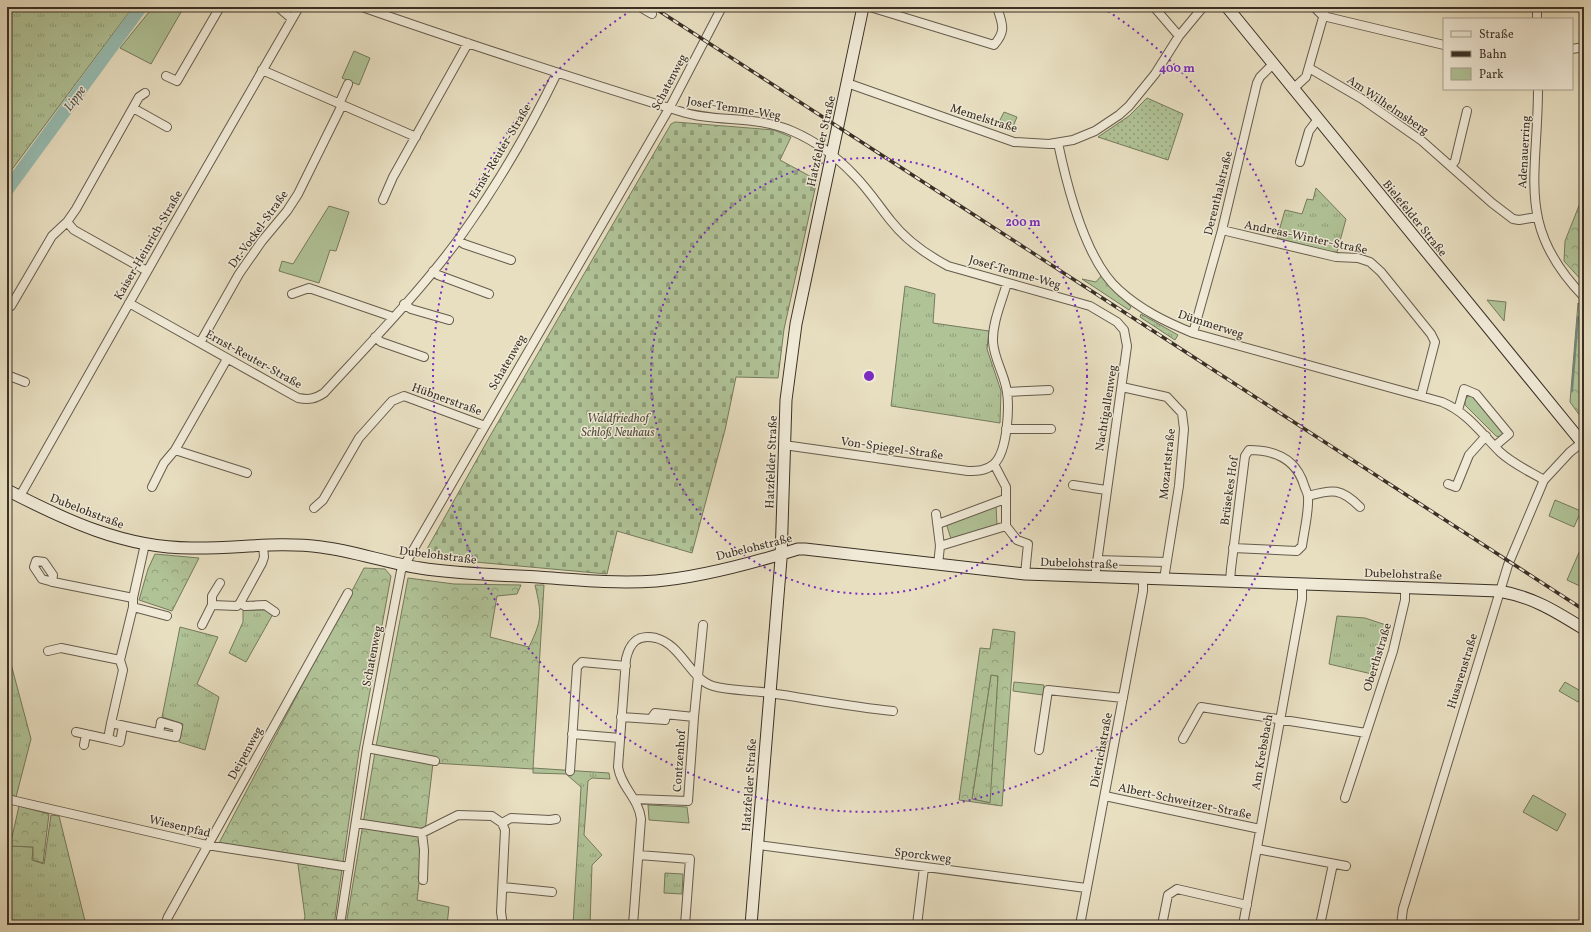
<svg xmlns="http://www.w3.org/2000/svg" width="1591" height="932" font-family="Vollkorn,serif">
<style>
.grass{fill:url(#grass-tufts);stroke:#757a5e}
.forest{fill:url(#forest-crowns);stroke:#757a5e;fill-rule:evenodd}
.cemetery{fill:url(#cemetery-stones);stroke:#757a5e}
.park{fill:#b0c397;stroke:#757a5e}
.garden{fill:url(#garden-dots);stroke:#757a5e}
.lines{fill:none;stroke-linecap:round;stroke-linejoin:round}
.stream{stroke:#72857b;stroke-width:2}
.river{stroke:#97bdb3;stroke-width:13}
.street-casing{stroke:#665c4d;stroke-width:10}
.secondary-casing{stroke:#3a3026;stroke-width:13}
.street{stroke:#f0ead7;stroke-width:8}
.secondary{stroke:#f0ead7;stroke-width:11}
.rail-casing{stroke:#3a3026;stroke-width:3.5}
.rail{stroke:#f0ead7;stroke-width:2;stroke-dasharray:6;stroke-linecap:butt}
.ring{fill:none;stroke:#7b2cbf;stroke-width:2;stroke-dasharray:2 4}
.labels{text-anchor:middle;stroke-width:3;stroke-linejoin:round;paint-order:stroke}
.street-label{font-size:12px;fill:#3a3026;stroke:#f0ead7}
.park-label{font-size:12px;font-style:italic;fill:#524d3d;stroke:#f0ead7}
.water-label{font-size:13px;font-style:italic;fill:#515349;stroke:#f0ead7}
.centre{fill:#7b2cbf;stroke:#f0ead7;stroke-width:2}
.ring-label{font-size:12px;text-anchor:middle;font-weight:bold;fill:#7b2cbf;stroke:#f0ead7;stroke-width:3;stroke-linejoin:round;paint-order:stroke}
</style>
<defs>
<pattern id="grass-tufts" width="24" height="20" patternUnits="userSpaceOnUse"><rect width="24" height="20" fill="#b0c397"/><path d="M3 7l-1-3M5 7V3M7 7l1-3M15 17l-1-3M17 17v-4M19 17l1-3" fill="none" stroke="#909f7b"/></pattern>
<pattern id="forest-crowns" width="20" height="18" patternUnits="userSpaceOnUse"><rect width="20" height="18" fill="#b0c397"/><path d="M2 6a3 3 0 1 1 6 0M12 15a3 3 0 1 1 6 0" fill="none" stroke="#909f7b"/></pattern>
<pattern id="cemetery-stones" width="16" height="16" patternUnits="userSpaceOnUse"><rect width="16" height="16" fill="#b0c397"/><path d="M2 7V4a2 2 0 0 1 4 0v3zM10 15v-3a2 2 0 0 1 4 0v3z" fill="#909f7b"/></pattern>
<pattern id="garden-dots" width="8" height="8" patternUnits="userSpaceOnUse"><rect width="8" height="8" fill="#b0c397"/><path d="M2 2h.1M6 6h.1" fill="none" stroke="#909f7b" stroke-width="1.8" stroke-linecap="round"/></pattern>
</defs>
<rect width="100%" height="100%" fill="#e8dfc1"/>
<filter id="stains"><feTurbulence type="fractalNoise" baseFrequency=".005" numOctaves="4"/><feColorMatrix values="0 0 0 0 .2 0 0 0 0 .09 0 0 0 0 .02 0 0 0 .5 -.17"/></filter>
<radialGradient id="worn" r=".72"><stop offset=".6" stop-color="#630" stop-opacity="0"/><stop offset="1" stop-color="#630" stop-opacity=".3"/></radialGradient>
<path class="grass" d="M 14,7 L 133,7 L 7,176 L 7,18 Z
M 1316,188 L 1346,219 L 1337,252 L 1330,252 L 1277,238 L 1285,210 L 1302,214 L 1307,199 L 1313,200 Z
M 1101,276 L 1131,307 L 1129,310 L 1082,279 L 1096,282 Z
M 905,286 L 935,294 L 933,323 L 989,331 L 987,349 L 1001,391 L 1000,423 L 891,406 Z
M 1141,314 L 1178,335 L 1175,340 L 1140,317 Z
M 243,610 L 266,610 L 273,614 L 246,662 L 229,653 L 243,622 Z
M 1337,616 L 1365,618 L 1386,625 L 1372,674 L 1329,664 Z
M 180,627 L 218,637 L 197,684 L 219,697 L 205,750 L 179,742 L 183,724 L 162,717 Z
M 7,649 L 31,739 L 16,797 L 7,796 Z
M 991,675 L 998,676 L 991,803 L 972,799 Z
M 533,768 L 609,773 L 610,779 L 592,778 L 588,781 L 584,835 L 602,855 L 592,865 L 590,925 L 573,925 L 581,787 L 566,774 L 533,773 Z
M 51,815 L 59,816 L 86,925 L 7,925 L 7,857 L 9,857 L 10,846 L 33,847 L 32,860 L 44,864 Z
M 665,873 L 683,874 L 682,894 L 664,893 Z"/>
<path class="forest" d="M 1584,193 L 1584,283 L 1564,261 L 1565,241 Z
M 1578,303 L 1584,310 L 1583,420 L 1570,402 Z
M 155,554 L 199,558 L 172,611 L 139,600 L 148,569 Z
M 364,568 L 385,569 L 391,576 L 359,751 L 334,925 L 303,925 L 305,917 L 297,857 L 218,845 Z
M 408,578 L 454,584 L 521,585 L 517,594 L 497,596 L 490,637 L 529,647 C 542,620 542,615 535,585 L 544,585 L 533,769 L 433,763 L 417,900 L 449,907 L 447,925 L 346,925 L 375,752 Z
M 993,629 L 1015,632 L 1002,806 L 959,800 L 980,648 L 990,649 ZM 991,675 L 998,676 L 990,803 L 972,799 Z
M 19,806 L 49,814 L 43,863 L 33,860 L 33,847 L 10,846 Z"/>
<path class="cemetery" d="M 675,122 L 774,130 L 791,137 L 780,160 L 817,180 L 784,329 L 778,378 L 736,377 L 725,430 L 692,553 L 617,531 L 607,574 L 431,558 L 427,549 L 490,436 L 671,124 Z"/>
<path class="park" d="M 153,7 L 184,7 L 151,64 L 120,48 Z
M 354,51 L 370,58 L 359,85 L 342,78 Z
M 1004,112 L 1017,117 L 1012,129 L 998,124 Z
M 329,206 L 349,212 L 336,251 L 330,250 L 319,283 L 279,271 L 282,261 L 293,264 Z
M 1487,300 L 1506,302 L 1504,321 Z
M 1468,396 L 1472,396 L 1502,431 L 1503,434 L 1500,437 L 1496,436 L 1465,405 L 1465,400 Z
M 1555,500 L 1581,511 L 1574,527 L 1549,516 Z
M 996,505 L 997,525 L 951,539 L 946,523 Z
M 1584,541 L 1584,588 L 1567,580 Z
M 1014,682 L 1044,685 L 1043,695 L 1013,691 Z
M 1565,682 L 1584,693 L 1578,702 L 1559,691 Z
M 1533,795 L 1566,814 L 1557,831 L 1523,812 Z
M 648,805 L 687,807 L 689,823 L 649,820 Z"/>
<path class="garden" d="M 1147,98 L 1183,114 L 1168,160 L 1098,137 L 1129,116 Z"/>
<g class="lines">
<path class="stream" d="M 1582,282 L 1584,272
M 1572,391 L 1578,317"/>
<path class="river" d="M 7,190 L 141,7"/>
<defs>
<path id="street" d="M 278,7 L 291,18
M 362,7 C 467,44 573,78 679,111 C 715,123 757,115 792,131 C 815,141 837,157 854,175 C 868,189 879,206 891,221 C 906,240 927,255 948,266 L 1090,306 L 1117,322 L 1124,330 L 1127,346 L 1095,577
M 640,7 L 652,14
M 870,7 L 994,45 C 1007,30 1002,24 997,7
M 1154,7 L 1179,36
M 1314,7 L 1323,16 L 1444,45
M 1537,7 L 1537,19
M 1572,49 L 1584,47
M 1309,68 L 1362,99 L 1422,141 L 1492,203 L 1513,219 L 1519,220 L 1537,217
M 262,70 L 416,137
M 166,76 L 177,81 L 220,7
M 847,83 L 1014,142 L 1049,144 L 1073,140 L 1095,131 L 1119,115 L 1129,106 L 1155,74 L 1179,36 L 1203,7
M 1294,88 L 1306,77 L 1326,7
M 1538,89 C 1538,177 1515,226 1584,297
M 339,104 L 348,84
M 133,108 L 167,127
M 1058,143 C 1067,186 1086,261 1119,290 C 1141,310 1166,322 1193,333 L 1442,402 C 1468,413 1481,433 1500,452 C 1513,464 1529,471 1544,480
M 1300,162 L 1309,131 L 1318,119
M 1451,166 L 1455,161 L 1467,111
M 383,200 L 393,177 L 468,43
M 67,222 L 74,230 L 147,271
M 1222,230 L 1336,257 L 1358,258 L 1370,262 L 1381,272 L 1431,334 L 1435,342 L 1421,396
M 458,240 L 464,244 L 511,260
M 433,271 L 438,275 L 489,294
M 292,294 L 309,288 L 393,317
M 129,303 L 298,398 C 309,400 315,399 324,393 C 370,343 418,294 458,240 C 496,187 529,131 557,73
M 404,304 L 411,309 L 449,320
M 7,308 L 11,306 L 52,236 L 67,222 L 76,209 L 139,97 L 145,93
M 1193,333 L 1222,230 L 1257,83 L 1260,77 L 1273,64
M 375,337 L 381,342 L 424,357
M 200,343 L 239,274 L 262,241 L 287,211 L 298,194 L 342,105
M 7,375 L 25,382
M 1122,387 L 1167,397 L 1182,413 L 1184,429 L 1179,486 L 1164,579
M 1007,392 L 1049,390
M 1458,410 L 1464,389 L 1476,394 L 1509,434 L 1495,446
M 1006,429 L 1051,429
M 784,445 L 968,471 C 977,471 986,471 994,464 C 1008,451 1010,404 1006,387 C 1003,372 994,358 993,342 C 992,323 1002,301 1007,283
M 175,450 L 247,473
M 994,464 L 1006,487 L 1006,526 L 1017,540 L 1028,544 L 1025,574
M 1448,484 L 1456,487 L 1469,455 L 1486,436
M 1073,485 L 1106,490
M 152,487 L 164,463 L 175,450 L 227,359
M 20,496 L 170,231 L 299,7
M 1308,496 C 1333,489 1341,488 1360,507
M 314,508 L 323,500 L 359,438 L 392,401 L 404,396 L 485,426
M 936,514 L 940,546 L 938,565
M 938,524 L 1005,499
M 940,546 L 1006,526
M 1097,560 L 1166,562
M 1230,581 L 1231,569 L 1245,456 L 1249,450 C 1275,450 1296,459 1304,485 C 1305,489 1308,493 1308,497 C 1309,512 1304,531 1302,546 L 1297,551 L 1233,548
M 52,582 L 53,575 L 44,562 L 36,561 L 34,567 L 42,579 L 53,582 L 133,598
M 240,603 L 245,606 L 265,605 L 275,612
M 212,605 L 237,606 L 240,603 L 262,563 L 264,557 L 263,545
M 133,607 L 167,616
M 202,625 L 212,605 L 212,596 L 220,583
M 48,651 L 61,648 L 120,660
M 621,717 L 651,719 L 655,713 L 694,717
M 651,719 L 665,720 L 666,714
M 111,723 L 123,670 L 120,660 L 133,607 L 133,598 L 145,544
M 76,732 L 108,739 L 111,723 L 176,737 L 178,727 L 161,722 L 159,733
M 572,734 L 620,738
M 108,739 L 120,742 L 123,726
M 1183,739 L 1201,707 L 1366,733
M 84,745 L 86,734
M 367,748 L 435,761
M 1039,750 L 1048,690 L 1123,698
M 570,771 L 577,667 L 582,662 L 626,666
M 1105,796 L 1260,829
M 1345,798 L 1393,651 L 1405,600 L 1405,587
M 7,799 L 207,845 L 349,867
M 634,799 L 688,801 L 694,717 L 703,625
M 356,823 L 422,833 L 458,815 L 492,816 L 502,823 L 505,830 L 501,912 L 503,925
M 502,823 L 511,818 L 550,820 L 556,819
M 422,833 L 424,850 L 423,880
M 758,845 L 1086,888
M 1257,849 L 1346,866
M 639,855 L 690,859 L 685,925
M 503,887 L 552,892
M 165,925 L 168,917 L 348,593
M 340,925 L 367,748 L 401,571 L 670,107 L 722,7
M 633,925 L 641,819 C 639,799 621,787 618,767 L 626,659 C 630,642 638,634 656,638 C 682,645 690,679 713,686 C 729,691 753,690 770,693 C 811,699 852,707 893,711
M 917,925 L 924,868
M 1080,925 L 1143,591 L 1143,578
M 1162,925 L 1168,895 L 1177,889 L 1247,905
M 1243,925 L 1302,599 L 1302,584
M 1320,925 L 1333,864
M 1401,925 L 1403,909 L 1508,565 L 1544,480 L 1570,452 L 1584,441"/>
<path id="secondary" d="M 1227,7 L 1584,445
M 7,490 C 65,520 124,548 191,548 C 235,549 277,541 321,547 C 354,551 387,563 420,568 C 459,574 499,575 538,577 C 577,580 617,584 656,581 C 703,577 753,563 798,549 L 805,549 L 1025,574 L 1499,591 C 1533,597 1555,611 1584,629
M 751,925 L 781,559 L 786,400 L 796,324 L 863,7"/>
</defs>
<use href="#street" class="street-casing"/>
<use href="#secondary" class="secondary-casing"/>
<use href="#street" class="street"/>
<use href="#secondary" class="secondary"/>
<defs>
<path id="rail" d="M 653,7 L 1584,610"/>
</defs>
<use href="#rail" class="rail-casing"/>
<use href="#rail" class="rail"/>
</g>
<g class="ring">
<circle cx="869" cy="376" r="218"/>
<path d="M1103 8A436 436 0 1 1 635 8"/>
</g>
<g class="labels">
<g class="street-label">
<text transform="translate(669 82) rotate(-62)" y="4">Schatenweg</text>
<text transform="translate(1388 105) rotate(34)" y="4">Am Wilhelmsberg</text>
<text transform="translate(734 108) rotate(9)" y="4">Josef-Temme-Weg</text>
<text transform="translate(984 118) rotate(18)" y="4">Memelstraße</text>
<text transform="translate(821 141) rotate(-77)" y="4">Hatzfelder Straße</text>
<text transform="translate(500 151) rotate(-59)" y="4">Ernst-Reuter-Straße</text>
<text transform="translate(1524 152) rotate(-87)" y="4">Adenauerring</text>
<text transform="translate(1218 193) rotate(-76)" y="4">Derenthalstraße</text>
<text transform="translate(1415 218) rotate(51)" y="4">Bielefelder Straße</text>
<text transform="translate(258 229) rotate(-54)" y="4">Dr.-Vockel-Straße</text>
<text transform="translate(1306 237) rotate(12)" y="4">Andreas-Winter-Straße</text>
<text transform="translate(148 245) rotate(-60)" y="4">Kaiser-Heinrich-Straße</text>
<text transform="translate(1015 272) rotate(16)" y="4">Josef-Temme-Weg</text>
<text transform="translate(1211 324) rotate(18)" y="4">Dümmerweg</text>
<text transform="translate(254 359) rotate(29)" y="4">Ernst-Reuter-Straße</text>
<text transform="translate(507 362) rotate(-60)" y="4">Schatenweg</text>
<text transform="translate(447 399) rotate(20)" y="4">Hübnerstraße</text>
<text transform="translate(1106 408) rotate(-81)" y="4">Nachtigallenweg</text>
<text transform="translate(892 448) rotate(8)" y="4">Von-Spiegel-Straße</text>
<text transform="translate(771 462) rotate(-88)" y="4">Hatzfelder Straße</text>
<text transform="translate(1167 464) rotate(-84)" y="4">Mozartstraße</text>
<text transform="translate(1229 491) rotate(-82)" y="4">Brüsekes Hof</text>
<text transform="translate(87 511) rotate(21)" y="4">Dubelohstraße</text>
<text transform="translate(754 547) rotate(-14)" y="4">Dubelohstraße</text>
<text transform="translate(438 555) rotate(7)" y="4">Dubelohstraße</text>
<text transform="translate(1079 563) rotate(2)" y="4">Dubelohstraße</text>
<text transform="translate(1403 574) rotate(2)" y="4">Dubelohstraße</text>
<text transform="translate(372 656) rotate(-79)" y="4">Schatenweg</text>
<text transform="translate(1377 657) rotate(-73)" y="4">Oberthstraße</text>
<text transform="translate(1462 671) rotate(-73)" y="4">Husarenstraße</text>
<text transform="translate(1101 750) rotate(-79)" y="4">Dietrichstraße</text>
<text transform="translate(1262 752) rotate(-80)" y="4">Am Krebsbach</text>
<text transform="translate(245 753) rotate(-61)" y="4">Deipenweg</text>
<text transform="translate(679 761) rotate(-86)" y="4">Contzenhof</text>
<text transform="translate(749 785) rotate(-86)" y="4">Hatzfelder Straße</text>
<text transform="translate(1185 801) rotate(12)" y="4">Albert-Schweitzer-Straße</text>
<text transform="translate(180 826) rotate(13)" y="4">Wiesenpfad</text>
<text transform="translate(923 855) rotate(7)" y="4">Sporckweg</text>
</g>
<g class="park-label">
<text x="618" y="422">Waldfriedhof<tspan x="618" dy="14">Schloß Neuhaus</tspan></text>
</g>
<g class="water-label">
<text transform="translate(74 98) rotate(-54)" y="5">Lippe</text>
</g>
</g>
<circle cx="869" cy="376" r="6" class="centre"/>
<g class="ring-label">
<text x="1177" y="72">400 m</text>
<text x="1023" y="226">200 m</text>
</g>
<rect width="1591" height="932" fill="none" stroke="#e8dfc1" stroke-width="24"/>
<rect x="8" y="8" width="1575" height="916" fill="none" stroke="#3a3026" stroke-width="2"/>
<rect x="12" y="12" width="1567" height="908" fill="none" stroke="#3a3026"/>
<rect x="1443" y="18" width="130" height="72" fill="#f0ead7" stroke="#a7a090"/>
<rect x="1451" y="31" width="20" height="6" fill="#f0ead7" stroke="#a7a090"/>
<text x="1479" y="38" font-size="12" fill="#3a3026">Straße</text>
<rect x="1451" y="51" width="20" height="6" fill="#3a3026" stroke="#a7a090"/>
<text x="1479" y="58" font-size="12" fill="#3a3026">Bahn</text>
<rect x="1451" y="68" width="20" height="12" fill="#b0c397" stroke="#a7a090"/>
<text x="1479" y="78" font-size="12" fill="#3a3026">Park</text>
<rect width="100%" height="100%" filter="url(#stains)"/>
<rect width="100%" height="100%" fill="url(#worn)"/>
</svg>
